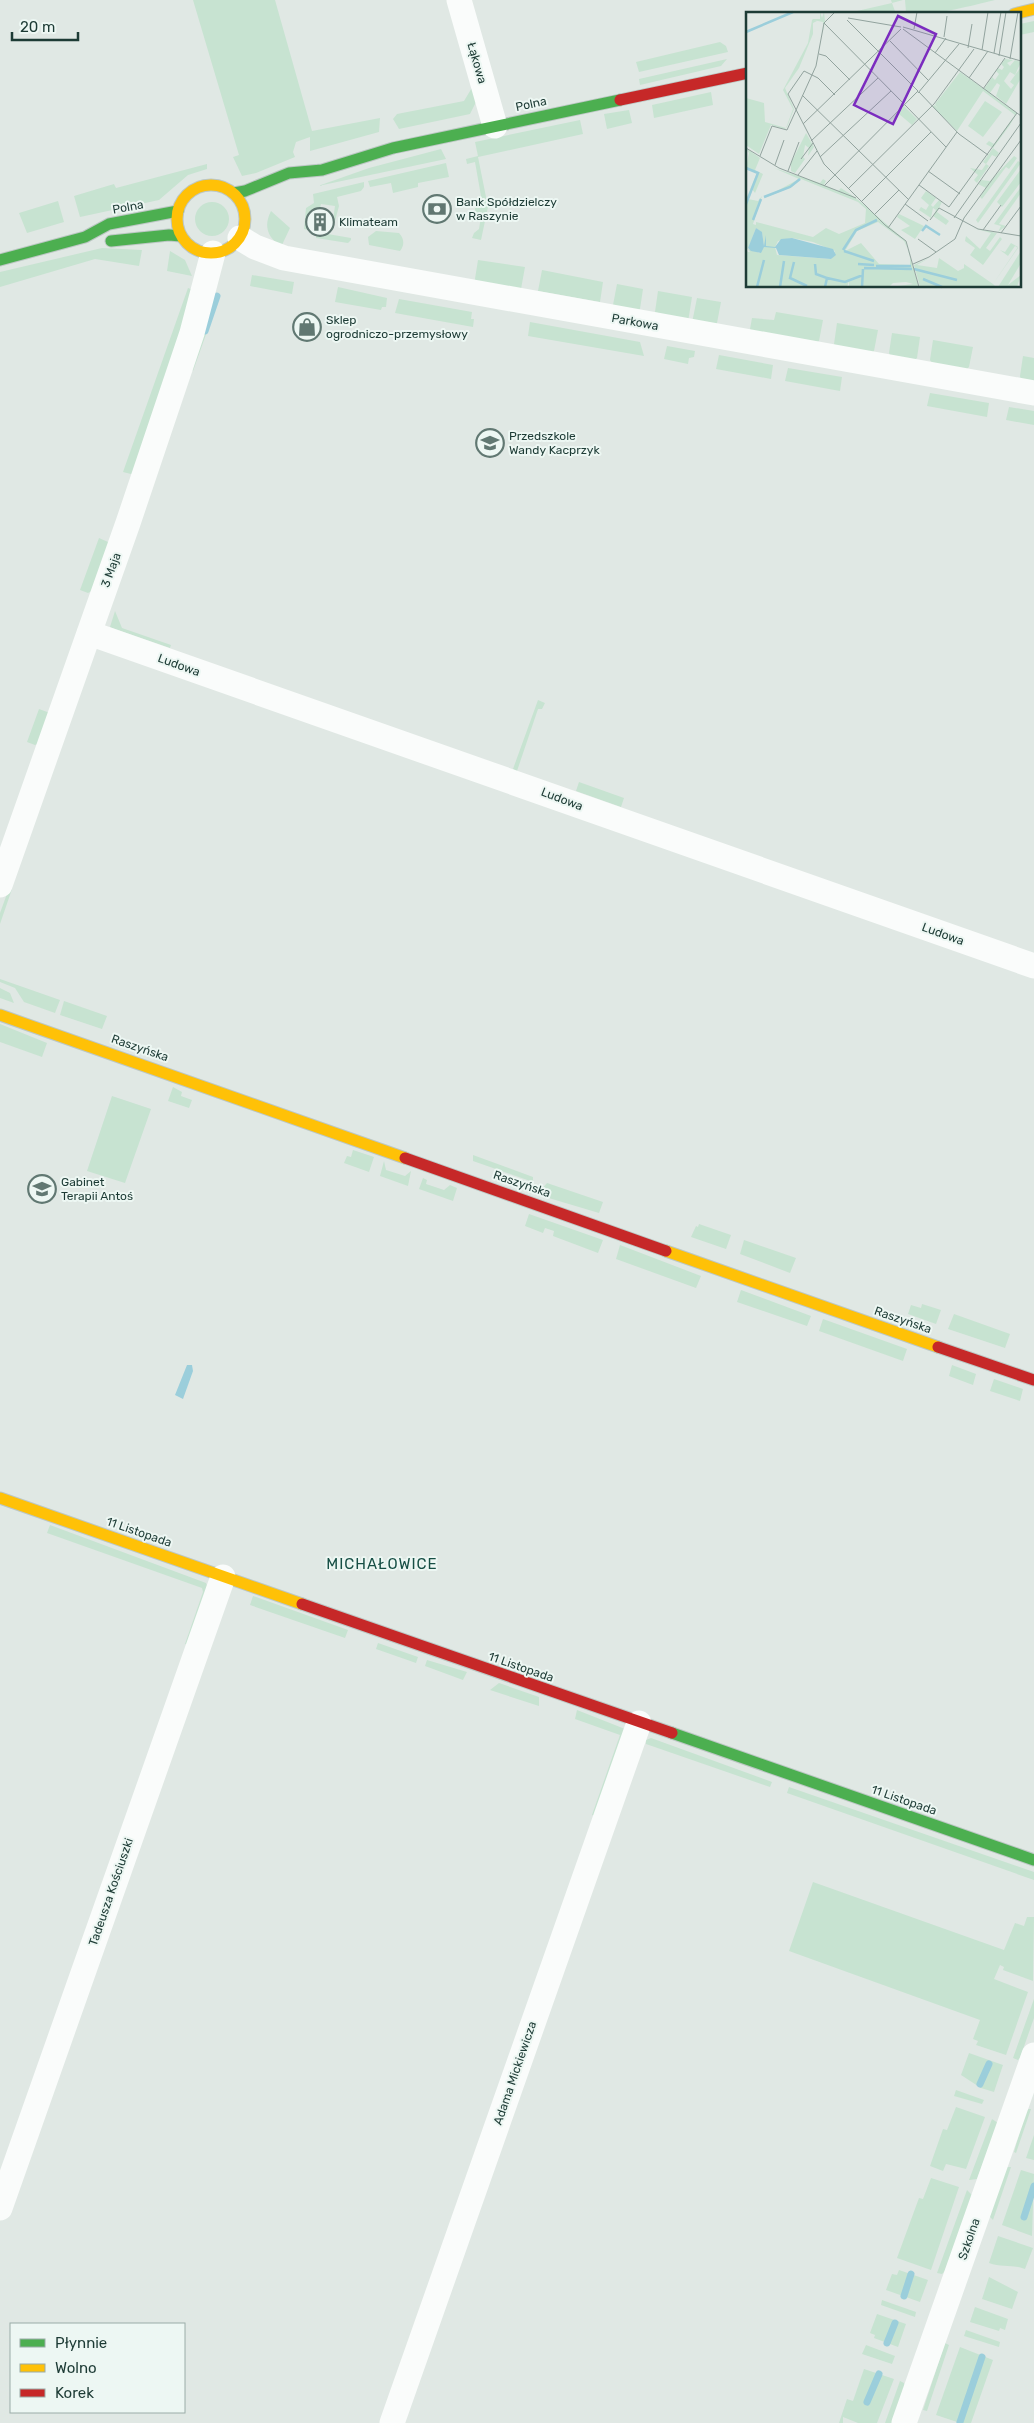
<svg xmlns="http://www.w3.org/2000/svg" width="1034" height="2423" font-family="Rubik,sans-serif">
<style>
.green{fill:#c7e3d1}
.water{fill:#9bcedb}
.lines{fill:none;stroke-linecap:round;stroke-linejoin:round}
.stream{stroke:#9bcedb;stroke-width:7}
.fast-casing{stroke:#bcc7c4;stroke-width:13}
.slow-casing{stroke:#bcc7c4;stroke-width:13}
.jam-casing{stroke:#bcc7c4;stroke-width:13}
.street{stroke:#fafcfb;stroke-width:25}
.fast{stroke:#4caf50;stroke-width:11}
.slow{stroke:#ffc107;stroke-width:11}
.jam{stroke:#c62828;stroke-width:11}
.labels{text-anchor:middle;stroke-width:4;stroke-linejoin:round;paint-order:stroke}
.street-label{font-size:12px;fill:#1d3b35;stroke:#edf7f3}
.poi-label{font-size:12px;fill:#1d3b35;stroke:#edf7f3;text-anchor:start}
.quarter-label{font-size:15px;letter-spacing:1px;fill:#174f45;stroke:#edf7f3}
.inset-river{fill:none;stroke:#9bcedb;stroke-width:2.5}
.inset-road{fill:none;stroke:#92a39e;stroke-width:1}
.view{fill:#7b2cbf;fill-opacity:0.15;stroke:#7b2cbf;stroke-width:2.5}
.inset-edge{fill:none;stroke:#1d3b35;stroke-width:2.5}
</style>
<rect width="100%" height="100%" fill="#e0e8e4"/>
<path class="green" d="M 193,0 L 275,0 L 312,131 L 380,118 L 379,132 L 310,151 L 310,137 L 296,142 L 293,152 L 295,157 L 256,173 L 242,176 L 233,157 L 239,155 Z
M 891,0 L 903,0 L 892,3 L 896,14 L 844,14 L 892,3 Z
M 905,0 L 995,0 C 978,4 920,20 906,12 Z
M 1034,21 L 1034,32 L 1020,35 L 1020,24 Z
M 720,42 L 726,46 L 728,52 L 639,72 L 636,62 Z
M 727,59 L 721,66 L 640,85 L 639,79 Z
M 473,86 L 476,102 L 470,114 L 399,129 L 393,119 L 397,114 L 464,101 Z
M 711,92 L 713,105 L 654,118 L 652,105 Z
M 629,110 L 632,123 L 607,129 L 604,114 Z
M 580,120 L 583,134 L 478,157 L 488,207 L 481,240 L 472,238 L 474,233 L 479,229 L 481,217 L 475,214 L 475,203 L 481,196 L 475,162 L 467,164 L 466,159 L 478,156 L 475,142 Z
M 441,149 L 446,159 L 318,186 L 369,168 Z
M 446,163 L 449,177 L 418,183 L 418,187 L 393,193 L 391,183 L 370,187 L 368,181 Z
M 207,164 L 207,169 L 188,175 L 159,200 L 80,217 L 74,196 L 114,184 L 116,188 Z
M 364,182 L 364,187 L 361,191 L 337,197 L 339,206 L 335,221 L 333,220 L 335,206 L 321,204 L 318,217 L 310,216 L 308,230 L 304,229 L 306,208 L 314,203 L 313,194 Z
M 58,201 L 64,222 L 27,233 L 19,213 Z
M195 219a17 17 0 1 1 34 0a17 17 0 1 1-34 0Z
M 271,211 L 290,228 L 281,247 C 268,237 263,227 271,211 Z
M 376,231 L 399,233 C 404,238 405,245 400,251 L 369,245 L 368,237 Z
M 316,232 L 351,238 L 351,240 L 348,243 L 316,238 Z
M 102,248 L 142,250 L 139,266 L 95,259 L 0,287 L 0,272 Z
M 170,251 L 185,260 L 192,276 L 167,271 Z
M 478,260 L 525,267 L 521,289 L 474,285 Z
M 542,270 L 603,282 L 600,302 L 538,291 Z
M 252,275 L 294,282 L 292,294 L 250,286 Z
M 617,284 L 643,289 L 640,309 L 635,313 L 613,305 Z
M 338,287 L 387,298 L 386,307 L 382,307 L 381,310 L 335,302 Z
M 188,288 L 197,291 L 135,473 L 131,474 L 123,472 Z
M 658,291 L 692,297 L 688,322 L 655,312 Z
M 211,294 L 218,296 L 219,298 L 193,371 L 189,366 Z
M 697,298 L 721,302 L 717,323 L 713,327 L 692,323 Z
M 399,299 L 472,312 L 471,319 L 474,319 L 473,327 L 395,313 Z
M 776,312 L 823,320 L 819,341 L 813,344 L 752,334 L 750,329 L 752,318 L 774,320 Z
M 530,322 L 640,342 L 644,356 L 528,336 Z
M 837,323 L 878,330 L 874,351 L 870,354 L 837,349 L 834,344 Z
M 892,333 L 920,337 L 917,358 L 912,362 L 891,358 L 889,353 Z
M 933,340 L 973,347 L 969,367 L 965,371 L 934,366 L 930,360 Z
M 667,346 L 695,351 L 694,357 L 689,358 L 688,364 L 664,359 Z
M 719,355 L 773,365 L 771,379 L 716,369 Z
M 1023,356 L 1034,358 L 1034,383 L 1021,381 L 1020,376 Z
M 788,368 L 842,377 L 840,391 L 785,381 Z
M 930,393 L 989,403 L 987,417 L 927,406 Z
M 1009,407 L 1034,411 L 1034,425 L 1006,420 Z
M 99,538 L 108,542 L 110,545 L 94,590 L 88,593 L 80,590 Z
M 115,611 L 122,628 L 171,645 L 170,648 L 112,628 L 110,627 Z
M 538,700 L 545,703 L 542,709 L 538,709 L 517,771 L 513,769 Z
M 39,709 L 50,713 L 40,743 L 35,745 L 27,742 Z
M 579,782 L 624,798 L 621,807 L 576,791 Z
M 12,889 L 0,924 L 0,913 L 8,891 Z
M 0,979 L 60,1000 L 55,1013 L 24,1002 L 15,988 L 0,982 Z
M 0,988 L 10,993 L 14,1003 L 0,998 Z
M 64,1001 L 107,1016 L 102,1029 L 60,1015 Z
M 0,1024 L 47,1043 L 42,1057 L 0,1042 Z
M 173,1087 L 182,1092 L 181,1096 L 192,1100 L 189,1108 L 168,1101 Z
M 112,1096 L 151,1109 L 125,1183 L 87,1171 Z
M 353,1150 L 374,1157 L 369,1172 L 344,1163 L 347,1156 L 351,1157 Z
M 473,1155 L 533,1177 L 533,1182 L 473,1161 Z
M 384,1161 L 386,1170 L 405,1176 L 411,1171 L 408,1186 L 380,1176 Z
M 423,1178 L 427,1180 L 426,1184 L 444,1190 L 450,1185 L 457,1188 L 453,1201 L 419,1189 Z
M 547,1183 L 603,1202 L 599,1213 L 542,1196 L 540,1191 Z
M 529,1214 L 603,1240 L 598,1253 L 553,1236 L 554,1231 L 545,1228 L 543,1233 L 525,1226 Z
M 699,1224 L 731,1235 L 726,1249 L 691,1237 L 696,1226 L 698,1227 Z
M 744,1240 L 796,1258 L 790,1273 L 740,1254 Z
M 620,1245 L 701,1276 L 696,1288 L 616,1259 Z
M 741,1290 L 811,1316 L 807,1326 L 737,1302 Z
M 922,1304 L 941,1310 L 936,1324 L 908,1314 L 911,1305 L 921,1308 Z
M 954,1314 L 1010,1334 L 1005,1348 L 948,1329 Z
M 823,1319 L 907,1349 L 903,1361 L 819,1331 Z
M 952,1365 L 976,1374 L 973,1385 L 949,1376 Z
M 994,1379 L 1023,1389 L 1020,1401 L 990,1391 Z
M 50,1525 L 206,1583 L 207,1586 L 189,1645 L 185,1644 L 203,1592 L 202,1588 L 47,1533 Z
M 253,1596 L 348,1630 L 345,1638 L 250,1605 Z
M 378,1643 L 418,1657 L 416,1663 L 376,1649 Z
M 427,1660 L 467,1672 L 463,1680 L 425,1666 Z
M 499,1683 L 539,1697 L 539,1706 L 490,1690 Z
M 577,1710 L 625,1729 L 597,1817 L 592,1815 L 620,1735 L 575,1719 Z
M 651,1738 L 772,1782 L 770,1787 L 646,1744 L 646,1740 Z
M 789,1787 L 1034,1872 L 1034,1880 L 787,1793 Z
M 813,1882 L 1004,1950 L 1015,1923 L 1024,1926 L 1027,1917 L 1034,1917 L 1033,1981 L 1003,1970 L 1004,1967 L 1000,1965 L 994,1979 L 1028,1992 L 1006,2055 L 976,2045 L 978,2041 L 973,2039 L 980,2020 L 789,1951 Z
M 1034,1999 L 1034,2018 L 1020,2058 L 1018,2060 L 1013,2058 Z
M 969,2053 L 1003,2065 L 994,2092 L 981,2088 L 961,2075 Z
M 956,2090 L 984,2100 L 982,2104 L 954,2096 Z
M 956,2107 L 985,2117 L 966,2169 L 946,2164 L 943,2171 L 930,2166 L 943,2129 L 947,2130 Z
M 1029,2109 L 1031,2109 L 1016,2153 L 1014,2152 L 1026,2110 Z
M 992,2119 L 998,2123 L 977,2179 L 969,2180 Z
M 1034,2135 L 1034,2160 L 1026,2158 Z
M 1006,2167 L 1011,2167 L 993,2220 L 989,2216 Z
M 1021,2170 L 1034,2174 L 1032,2236 L 1002,2225 Z
M 931,2178 L 959,2187 L 931,2270 L 897,2258 L 919,2198 L 923,2199 Z
M 967,2190 L 972,2195 L 945,2271 L 942,2274 L 937,2273 Z
M 998,2236 L 1033,2248 L 1025,2269 C 1013,2264 1002,2268 989,2263 Z
M 899,2270 L 928,2280 L 920,2302 L 886,2290 L 892,2274 L 897,2275 Z
M 989,2277 L 1018,2292 L 1012,2309 L 982,2299 Z
M 882,2300 L 916,2312 L 915,2317 L 881,2305 Z
M 975,2307 L 1008,2319 L 1005,2330 L 1000,2328 L 999,2331 L 970,2322 Z
M 877,2314 L 906,2324 L 898,2347 L 874,2338 L 875,2335 L 870,2333 Z
M 966,2330 L 1000,2342 L 999,2347 L 964,2336 Z
M 945,2343 L 949,2345 L 927,2411 L 923,2410 Z
M 866,2345 L 895,2356 L 892,2364 L 862,2354 Z
M 960,2347 L 993,2360 L 971,2423 L 960,2423 L 936,2415 Z
M 864,2369 L 894,2379 L 877,2423 L 858,2423 L 843,2417 L 843,2423 L 839,2423 L 847,2399 L 853,2401 Z
M 900,2381 L 904,2383 L 905,2387 L 892,2423 L 885,2423 Z"/>
<path class="water" d="M 187,1365 L 192,1365 L 193,1371 L 183,1399 L 175,1395 Z"/>
<g class="lines">
<path class="stream" d="M 205,331 L 217,296
M 980,2084 L 989,2064
M 1024,2217 L 1034,2186
M 904,2296 L 911,2274
M 887,2343 L 895,2323
M 867,2402 L 879,2374
M 960,2422 L 982,2357"/>
<defs>
<path id="fast" d="M 234,193 L 245,191 L 289,173 L 322,170 L 393,148 L 620,100
M 111,241 L 169,235 L 181,236
M 0,260 L 85,237 L 109,224 L 178,211
M 672,1733 L 1034,1860"/>
<path id="slow" d="M 1014,14 L 1034,9
M177 219a34 34 0 1 1 68 0a34 34 0 1 1-68 0Z
M 0,1015 L 405,1158
M 666,1251 L 938,1347
M 0,1498 L 302,1604"/>
<path id="jam" d="M 620,100 L 748,73
M 405,1158 L 666,1251
M 938,1347 L 1034,1380
M 302,1604 L 672,1733"/>
</defs>
<use href="#fast" class="fast-casing"/>
<use href="#slow" class="slow-casing"/>
<use href="#jam" class="jam-casing"/>
<path class="street" d="M 459,0 L 495,126
M 240,238 L 255,247 L 284,258 L 1034,393
M 89,633 L 1034,966
M 0,885 L 128,523 L 192,333 L 213,253
M 0,2208 L 223,1577
M 392,2423 L 639,1723
M 904,2423 L 1034,2055"/>
<use href="#fast" class="fast"/>
<use href="#slow" class="slow"/>
<use href="#jam" class="jam"/>
</g>
<defs>
<symbol id="bank-ring" viewBox="-11 -11 22 22"><circle r="9.5" fill="#edf7f3" stroke="#617872" stroke-width="1.5"/><path d="M-6-4H6V4H-6ZM0-2.3a2.3 2.3 0 1 0 0 4.6a2.3 2.3 0 1 0 0-4.6Z" fill="#617872"/></symbol>
<symbol id="building-ring" viewBox="-11 -11 22 22"><circle r="9.5" fill="#edf7f3" stroke="#617872" stroke-width="1.5"/><path d="M-4-6H4V6H1V3H-1V6H-4ZM-2.5-4.3h1.7v1.8h-1.7ZM.8-4.3h1.7v1.8H.8ZM-2.5-1h1.7V.8h-1.7ZM.8-1h1.7V.8H.8Z" fill="#617872"/></symbol>
<symbol id="shop-ring" viewBox="-11 -11 22 22"><circle r="9.5" fill="#edf7f3" stroke="#617872" stroke-width="1.5"/><path d="M-5-2.5h2.3a2.7 3.5 0 0 1 5.4 0H5L5.5 6h-11ZM-1.5-2.5h3a1.5 2.3 0 0 0-3 0Z" fill="#617872"/></symbol>
<symbol id="school-ring" viewBox="-11 -11 22 22"><circle r="9.5" fill="#edf7f3" stroke="#617872" stroke-width="1.5"/><path d="M0-5L7-2L0 1L-7-2ZM-4 1L0 2.5L4 1V4Q0 6-4 4Z" fill="#617872"/></symbol>
</defs>
<g fill-rule="evenodd">
<use href="#bank-ring" x="421" y="193" width="32" height="32"/>
<use href="#building-ring" x="304" y="206" width="32" height="32"/>
<use href="#shop-ring" x="291" y="311" width="32" height="32"/>
<use href="#school-ring" x="474" y="427" width="32" height="32"/>
<use href="#school-ring" x="26" y="1173" width="32" height="32"/>
</g>
<g class="labels">
<g class="street-label">
<text transform="translate(477 63) rotate(74)" y="4">Łąkowa</text>
<text transform="translate(531 104) rotate(-12)" y="4">Polna</text>
<text transform="translate(128 207) rotate(-10)" y="4">Polna</text>
<text transform="translate(635 322) rotate(10)" y="4">Parkowa</text>
<text transform="translate(111 570) rotate(-70)" y="4">3 Maja</text>
<text transform="translate(179 665) rotate(20)" y="4">Ludowa</text>
<text transform="translate(562 799) rotate(21)" y="4">Ludowa</text>
<text transform="translate(943 934) rotate(20)" y="4">Ludowa</text>
<text transform="translate(140 1048) rotate(19)" y="4">Raszyńska</text>
<text transform="translate(522 1184) rotate(19)" y="4">Raszyńska</text>
<text transform="translate(903 1320) rotate(19)" y="4">Raszyńska</text>
<text transform="translate(139 1532) rotate(19)" y="4">11 Listopada</text>
<text transform="translate(521 1667) rotate(19)" y="4">11 Listopada</text>
<text transform="translate(904 1800) rotate(19)" y="4">11 Listopada</text>
<text transform="translate(111 1892) rotate(-71)" y="4">Tadeusza Kościuszki</text>
<text transform="translate(515 2073) rotate(-71)" y="4">Adama Mickiewicza</text>
<text transform="translate(969 2239) rotate(-71)" y="4">Szkolna</text>
</g>
<g class="poi-label">
<text x="456" y="206">Bank Spółdzielczy<tspan x="456" dy="14">w Raszynie</tspan></text>
<text x="339" y="226">Klimateam</text>
<text x="326" y="324">Sklep<tspan x="326" dy="14">ogrodniczo-przemysłowy</tspan></text>
<text x="509" y="440">Przedszkole<tspan x="509" dy="14">Wandy Kacprzyk</tspan></text>
<text x="61" y="1186">Gabinet<tspan x="61" dy="14">Terapii Antoś</tspan></text>
</g>
<g class="quarter-label">
<text x="382" y="1569">MICHAŁOWICE</text>
</g>
</g>
<g transform="translate(746 12)">
<rect width="275" height="275" fill="#e0e8e4"/>
<path d="M 74,0 L 76,6 L 78,0 L 79,9 L 77,19 L 77,10 L 67,8 L 71,9 L 67,11 L 67,22 L 53,56 L 39,76 L 48,97 L 41,115 L 39,117 L 25,113 L 13,142 L 0,133 L 0,86 L 18,91 L 19,110 L 40,116 L 47,97 L 37,78 L 62,31 L 66,8 L 67,7 L 74,7 ZM 259,47 L 267,48 L 261,51 L 264,54 L 269,48 L 275,50 L 269,63 L 264,60 L 258,69 L 265,77 L 268,73 L 264,70 L 275,55 L 275,66 L 260,92 L 250,84 L 254,73 L 251,71 L 244,81 L 238,77 L 246,65 L 249,68 L 253,62 L 250,59 L 252,56 L 256,58 L 258,55 L 255,52 ZM 214,60 L 270,100 L 270,102 L 264,113 L 247,136 L 240,132 L 243,129 L 248,132 L 269,103 L 237,79 L 211,119 L 187,95 L 187,94 L 189,93 L 192,97 L 189,92 ZM 239,89 L 256,100 L 237,125 L 222,114 ZM 158,94 L 171,107 L 166,113 L 153,102 L 141,112 ZM 60,121 L 68,135 L 62,144 L 63,136 L 59,133 L 57,145 L 59,147 L 49,161 L 45,159 L 45,151 ZM 0,136 L 14,146 L 9,158 L 17,162 L 9,181 L 6,177 L 2,187 L 12,189 L 16,184 L 7,212 L 10,213 L 10,210 L 67,225 L 80,216 L 93,222 L 119,211 L 120,197 L 112,190 L 55,167 L 46,175 L 18,186 L 53,167 L 28,156 L 74,171 L 77,167 L 80,169 L 78,173 L 92,179 L 95,176 L 110,186 L 159,228 L 173,275 L 144,275 L 167,272 L 160,270 L 147,271 L 143,275 L 103,275 L 103,269 L 101,275 L 0,275 L 0,237 L 2,240 L 4,240 L 0,235 L 0,187 L 11,161 L 0,156 L 3,141 ZM 132,210 L 158,229 L 164,242 L 164,253 L 133,252 L 115,231 L 99,239 L 111,219 ZM 10,216 L 16,221 L 18,234 L 14,241 L 2,237 ZM 46,226 L 67,230 L 89,239 L 85,247 L 31,243 L 29,235 L 32,229 ZM 247,136 L 253,141 L 250,145 L 246,143 L 240,152 L 243,154 L 231,171 L 228,168 L 232,163 L 224,156 L 236,158 L 240,152 L 237,150 ZM 268,144 L 271,146 L 263,157 L 260,155 L 236,187 L 234,185 L 240,176 L 232,172 L 235,168 L 244,169 ZM 272,149 L 275,151 L 232,211 L 230,208 ZM 275,157 L 275,170 L 256,195 L 251,190 ZM 275,175 L 275,181 L 253,212 L 260,214 L 252,220 L 255,214 L 248,212 ZM 180,179 L 190,186 L 185,193 L 187,195 L 193,188 L 196,190 L 191,200 L 203,209 L 200,213 L 187,204 L 190,198 L 187,196 L 185,206 L 173,198 L 175,195 L 180,198 L 183,193 L 175,186 ZM 153,202 L 178,214 L 169,227 L 155,218 L 164,214 L 151,205 ZM 227,216 L 251,221 L 240,236 L 244,239 L 254,225 L 256,227 L 237,253 L 224,243 L 229,236 L 219,229 L 220,224 L 234,237 L 245,221 ZM 265,231 L 272,235 L 247,272 L 250,275 L 174,275 L 168,253 L 183,246 L 171,253 L 191,256 L 193,246 L 212,259 L 218,256 L 218,252 L 247,272 L 272,236 L 269,234 L 262,244 L 254,238 L 259,240 ZM 275,239 L 275,251 L 262,273 L 275,263 L 271,275 L 252,275 Z" fill="#c7e3d1" fill-rule="evenodd"/>
<path d="M 10,216 L 16,220 L 18,234 L 20,223 L 20,234 L 29,235 L 35,227 L 46,226 L 87,237 L 90,243 L 85,247 L 33,243 L 30,236 L 18,235 L 15,241 L 5,239 L 2,236 Z" fill="#9bcedb"/>
<path class="inset-river" d="M 0,20 L 47,0M 0,156 L 12,161 L 0,192M 18,185 L 44,175 L 54,167M 7,208 L 15,187M 176,219 L 180,214 L 194,223M 97,238 L 110,218 L 131,208M 98,239 L 128,249M 48,250 L 44,266 L 61,274M 69,252 L 70,262 L 81,266 L 79,275M 112,252 L 128,253M 130,254 L 165,254M 118,256 L 166,257M 168,257 L 211,268M 81,266 L 99,270 L 117,263M 177,267 L 196,275M 11,275 L 18,248M 34,275 L 38,249M 116,275 L 117,257"/>
<path class="inset-road" d="M 102,6 L 155,15M 101,8 L 172,79M 78,11 L 158,92M 78,11 L 89,0M 157,15 L 275,49M 157,17 L 275,104M 168,17 L 171,0M 198,25 L 201,4M 144,29 L 182,68M 222,36 L 226,12M 236,38 L 242,0M 189,41 L 200,26M 248,41 L 255,0M 73,42 L 80,44 L 104,68M 253,44 L 260,0M 264,47 L 272,0M 223,66 L 242,39M 237,77 L 259,46M 173,80 L 213,122 L 242,143M 172,81 L 213,32M 56,83 L 162,187M 89,83 L 72,66 L 58,59 L 42,82 L 78,152 L 139,213 L 160,229 L 173,275M 159,93 L 200,135M 57,112 L 155,17M 65,129 L 132,66M 0,136 L 33,156 L 110,186M 14,144 L 26,114 L 41,118 L 70,54 L 78,11M 74,145 L 145,79M 55,147 L 67,131M 29,153 L 38,128M 42,159 L 53,130M 182,159 L 214,182M 52,163 L 71,139M 173,173 L 203,195M 78,174 L 172,79M 102,177 L 188,92 L 228,37M 115,190 L 185,120M 159,192 L 182,209M 203,195 L 271,101M 128,203 L 153,178M 208,206 L 275,111M 184,208 L 193,196 L 232,217 L 275,224M 142,216 L 211,120M 237,218 L 255,193M 255,221 L 275,194M 172,227 L 190,240M 167,252 L 183,245 L 209,227 L 218,206 L 275,128"/>
<path class="view" d="M 152,4 L 190,22 L 147,112 L 108,93 Z"/>
<rect width="275" height="275" class="inset-edge"/>
</g>
<rect x="10" y="2323" width="175" height="90" fill="#edf7f3" stroke="#9aaca7"/>
<rect x="20" y="2339" width="25" height="8" fill="#4caf50" stroke="#9aaca7"/>
<text x="55" y="2348" font-size="15" fill="#1d3b35">Płynnie</text>
<rect x="20" y="2364" width="25" height="8" fill="#ffc107" stroke="#9aaca7"/>
<text x="55" y="2373" font-size="15" fill="#1d3b35">Wolno</text>
<rect x="20" y="2389" width="25" height="8" fill="#c62828" stroke="#9aaca7"/>
<text x="55" y="2398" font-size="15" fill="#1d3b35">Korek</text>
<path d="M12 32v8h66v-8" fill="none" stroke="#1d3b35" stroke-width="2.5"/>
<text x="20" y="32" font-size="15" fill="#1d3b35" stroke="#edf7f3" stroke-width="4" paint-order="stroke">20 m</text>
</svg>
